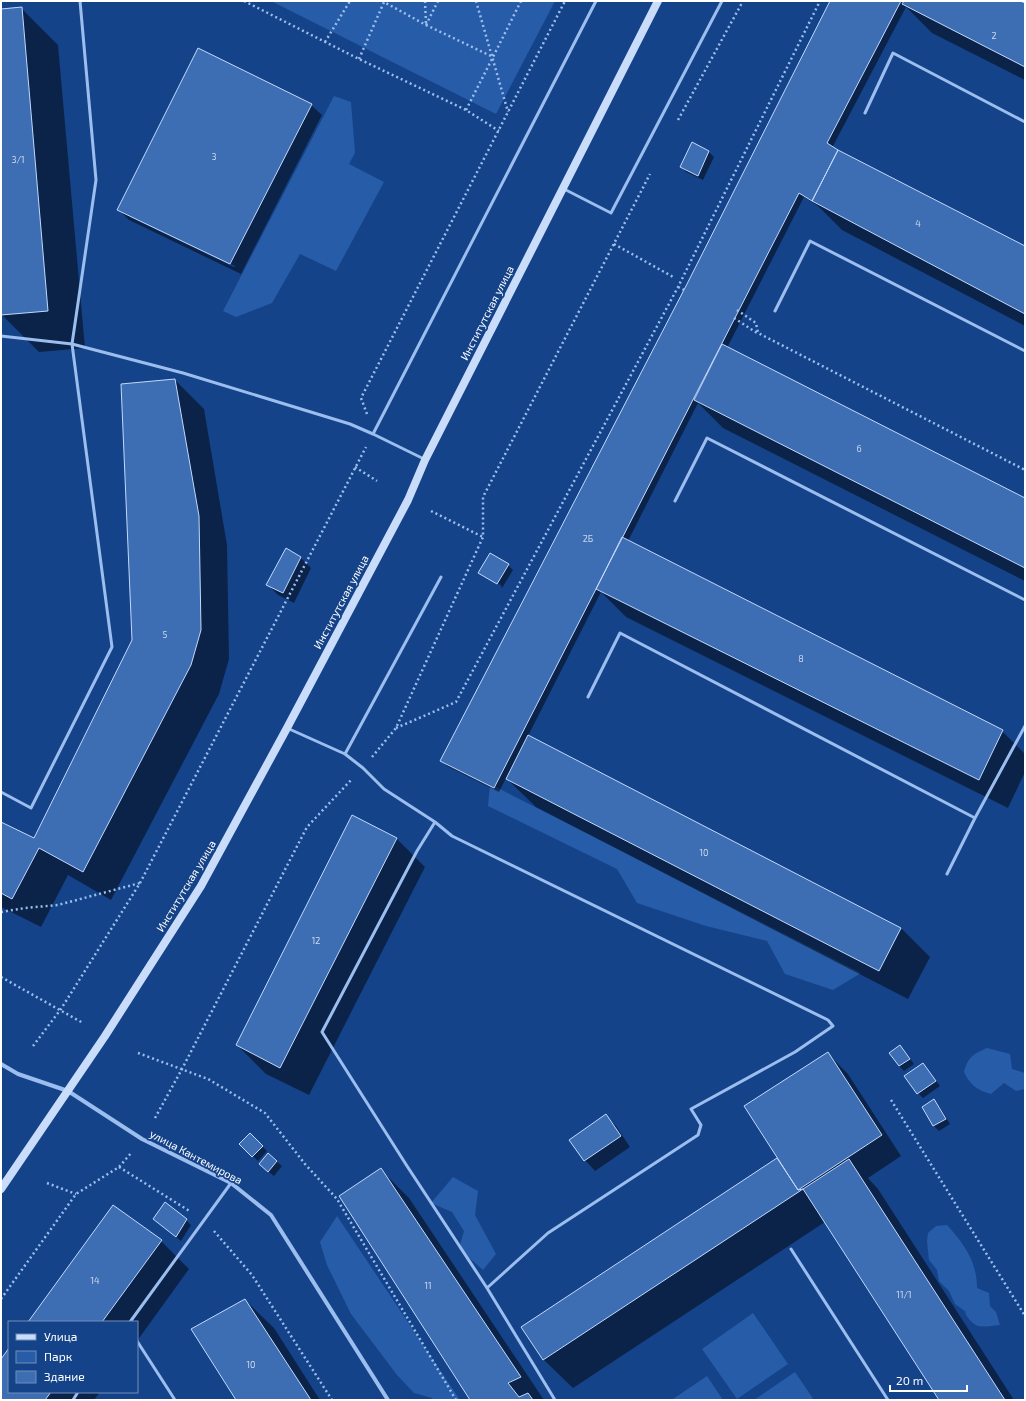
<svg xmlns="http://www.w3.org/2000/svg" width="1026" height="1401" font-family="'Exo 2',sans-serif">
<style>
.green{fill:#275ca8}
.shadow{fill:#0007;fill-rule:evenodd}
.building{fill:#3d6db3;stroke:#c2d9fb}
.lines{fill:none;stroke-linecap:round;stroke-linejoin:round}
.path{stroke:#9cbeef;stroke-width:2.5;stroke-dasharray:2 3;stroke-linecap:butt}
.lane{stroke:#9cbeef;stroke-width:3}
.street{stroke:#9cbeef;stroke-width:4}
.secondary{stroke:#c9ddfb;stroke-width:8}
.labels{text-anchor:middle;stroke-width:3.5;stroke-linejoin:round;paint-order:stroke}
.number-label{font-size:9px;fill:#cedaec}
.street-label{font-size:11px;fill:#fff;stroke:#154389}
</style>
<rect width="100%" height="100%" fill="#154389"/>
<path class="green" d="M 271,1 L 555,1 L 496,114 Z
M 334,96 L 351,102 L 355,153 L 349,164 L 384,182 L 336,271 L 300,254 L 272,303 L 236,317 L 223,311 Z
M 490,784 L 861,973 L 833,990 L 785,974 L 767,941 L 706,926 L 637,903 L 617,869 L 488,806 Z
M 987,1048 L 1010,1054 L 1012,1069 L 1025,1073 L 1025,1089 L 1016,1091 L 1004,1083 L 991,1094 C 977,1090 970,1085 964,1072 C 968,1057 973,1054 987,1048 Z
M 453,1177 L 478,1191 L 475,1215 L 496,1254 L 483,1270 L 459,1249 L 464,1231 L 452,1212 L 431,1203 Z
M 337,1216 L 460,1400 L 433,1400 L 432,1398 L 414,1393 L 397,1375 L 351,1314 L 327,1265 L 320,1242 Z
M 947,1225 C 964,1244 977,1261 977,1288 L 989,1293 L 990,1306 L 996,1312 L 1000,1325 C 981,1327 975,1330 965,1313 L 966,1312 L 955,1304 L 949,1291 L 939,1281 L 937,1270 L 929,1260 L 927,1241 L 928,1233 L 936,1226 Z
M 753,1313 L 788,1364 L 737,1399 L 702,1349 Z
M 795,1372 L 814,1400 L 754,1400 Z
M 707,1376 L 723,1400 L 674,1400 L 673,1399 Z"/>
<path class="shadow" d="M 831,1 L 1018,1 L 1025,4 L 1025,80 L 932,33 L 906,7 L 832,148 L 1025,248 L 1025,326 L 842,230 L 818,206 L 804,197 L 727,348 L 1025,499 L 1025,581 L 723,428 L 698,403 L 628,541 L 1002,731 L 1025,754 L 1025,772 L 1008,808 L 626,617 L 601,592 L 528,736 L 901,928 L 930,957 L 908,999 L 536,807 L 506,778 L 499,792 L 447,766 L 442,761 L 685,291 Z
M 21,8 L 58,45 L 85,348 L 39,352 L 2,315 L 1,10 Z
M 311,105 L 322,115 L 241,274 L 129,220 L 119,210 ZM 130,215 L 235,266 L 234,267 L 130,217 Z
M 709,152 L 714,157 L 703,180 L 686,172 L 681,167 Z
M 175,380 L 204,409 L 227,545 L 229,659 L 219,694 L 111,900 L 68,875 L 41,927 L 1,907 L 1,823 L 35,839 L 133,640 Z
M 286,550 L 301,558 L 311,568 L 294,603 L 278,595 L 268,585 Z
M 508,565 L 513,570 L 502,588 L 501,587 L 502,586 L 484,575 L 484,577 L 480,573 Z
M 396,838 L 425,867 L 309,1095 L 266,1074 L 237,1045 Z
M 900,1046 L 914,1064 L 904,1071 L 899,1066 Z
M 827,1053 L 848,1074 L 901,1156 L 868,1178 L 878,1189 L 1014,1400 L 940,1400 L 825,1222 L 573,1388 L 544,1360 L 523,1327 L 777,1159 L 781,1163 Z
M 923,1064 L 940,1086 L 923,1098 L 918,1093 Z
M 934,1101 L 939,1106 L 950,1124 L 939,1131 L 934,1126 L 923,1107 Z
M 606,1116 L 616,1126 L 630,1147 L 595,1171 L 585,1160 Z
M 250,1134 L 267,1151 L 258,1161 L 240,1144 Z
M 268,1154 L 282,1166 L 274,1176 L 265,1169 Z
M 381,1170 L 409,1198 L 544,1400 L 471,1400 Z
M 186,1220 L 191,1225 L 181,1241 L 160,1224 Z
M 161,1241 L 189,1269 L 137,1341 L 137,1322 L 29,1322 Z
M 245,1300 L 274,1328 L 320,1400 L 238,1400 Z
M 9,1350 L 9,1392 L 100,1392 L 94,1400 L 1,1400 L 1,1361 Z"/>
<path class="building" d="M 830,1 L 901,1 L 827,143 L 838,150 L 812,201 L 799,193 L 494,788 L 440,761 L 687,284 Z
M 904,1 L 1020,1 L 1025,3 L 1025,67 L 902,4 Z
M 22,7 L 48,311 L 1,315 L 1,9 Z
M 198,48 L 312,104 L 230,264 L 117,210 Z
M 692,142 L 709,151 L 698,176 L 680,167 Z
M 838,150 L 1025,246 L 1025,314 L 812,201 Z
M 722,344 L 1025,498 L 1025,568 L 694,400 Z
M 175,379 L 199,516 L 201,630 L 191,665 L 83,872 L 39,848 L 12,899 L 1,893 L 1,822 L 34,838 L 132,640 L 121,384 Z
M 622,537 L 1003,730 L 979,780 L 596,589 Z
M 286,548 L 301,557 L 283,593 L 266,585 Z
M 490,553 L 509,564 L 497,584 L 478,573 Z
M 528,735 L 901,928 L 879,971 L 506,779 Z
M 352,815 L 397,838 L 280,1068 L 236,1045 Z
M 900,1045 L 910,1059 L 899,1066 L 889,1053 Z
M 828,1052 L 882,1135 L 798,1190 L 744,1106 Z
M 923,1063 L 936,1081 L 917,1094 L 904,1076 Z
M 934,1099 L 946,1119 L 933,1126 L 922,1107 Z
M 606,1114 L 621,1136 L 584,1161 L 569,1140 Z
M 250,1133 L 263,1146 L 252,1157 L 239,1144 Z
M 268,1153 L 277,1161 L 268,1172 L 259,1164 Z
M 777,1158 L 798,1190 L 803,1189 L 543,1360 L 521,1327 Z
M 849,1159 L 1005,1400 L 939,1400 L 803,1189 Z
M 381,1168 L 521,1377 L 508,1383 L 519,1397 L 528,1393 L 533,1400 L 470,1400 L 339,1196 Z
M 165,1202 L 187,1219 L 176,1237 L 153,1219 Z
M 113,1205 L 162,1240 L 102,1322 L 28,1322 Z
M 245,1299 L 311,1400 L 236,1400 L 191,1329 Z
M 9,1348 L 9,1392 L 51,1392 L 45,1400 L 1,1400 L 1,1359 Z"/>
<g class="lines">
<path class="path" d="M 244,1 L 359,59 L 466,110 L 499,131
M 425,1 L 426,24
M 476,1 L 508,112
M 426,25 L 438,1
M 325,42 L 350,1
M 359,59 L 384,2 L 426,25 L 493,57 L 521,1
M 466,110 L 493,57
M 678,120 L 743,1
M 614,244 L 675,278
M 678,287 L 684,290
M 737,310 L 756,323 L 758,333 L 1025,470
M 734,318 L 757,333
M 367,414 L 361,398 L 565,1
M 355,467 L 377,481
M 431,511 L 483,537
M 396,728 L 456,702 L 678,287 L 820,1
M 372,757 L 396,728 L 483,537 L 483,497 L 650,174
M 1,912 L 25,908 L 58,905 L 140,883
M 1,977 L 83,1023
M 33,1046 L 61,1009 L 140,883 L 366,447
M 138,1053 L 208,1079 L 265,1113 L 305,1164 L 337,1199 L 456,1400
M 891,1100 L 1025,1316
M 155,1118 L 182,1069 L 307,827 L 352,779
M 119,1167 L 191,1212
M 47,1183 L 76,1194
M 214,1231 L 252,1275 L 332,1400
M 1,1299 L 76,1194 L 119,1167 L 132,1152"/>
<path class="lane" d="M 865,113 L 893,53 L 1025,122
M 564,189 L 611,213 L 722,1
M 775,311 L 810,241 L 1025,351
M 1,336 L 72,344 L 183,373 L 350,424 L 373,434 L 424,459
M 373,434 L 596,1
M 675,501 L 707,438 L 1025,600
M 588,697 L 620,633 L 975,818
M 287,728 L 345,754 L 363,768 L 384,789 L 435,822 L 417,851 L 322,1032 L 407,1166 L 487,1288 L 555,1400
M 345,754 L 441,577
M 1,792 L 31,808 L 112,647 L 72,344 L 96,180 L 80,1
M 435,822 L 452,836 L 828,1020 L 833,1026 L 795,1052 L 691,1109 L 701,1125 L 698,1135 L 548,1233 L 487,1288
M 947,874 L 975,818 L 1025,726
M 791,1249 L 888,1400
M 130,1322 L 231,1183
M 137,1341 L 175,1400
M 73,1400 L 78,1392"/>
<path class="street" d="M 1,1064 L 18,1074 L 68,1091 L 142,1139 L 231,1183 L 271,1215 L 388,1400"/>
<path class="secondary" d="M 1,1189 L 105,1036 L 201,886 L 287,728 L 408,500 L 425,460 L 658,1"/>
</g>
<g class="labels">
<g class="number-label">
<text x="994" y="39">2</text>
<text x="214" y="160">3</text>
<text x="18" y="163">3/1</text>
<text x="918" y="227">4</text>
<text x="859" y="452">6</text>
<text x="588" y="542">2Б</text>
<text x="165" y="638">5</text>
<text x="801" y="662">8</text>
<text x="704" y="856">10</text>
<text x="316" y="944">12</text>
<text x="95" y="1284">14</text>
<text x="428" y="1289">11</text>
<text x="904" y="1298">11/1</text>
<text x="251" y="1368">10</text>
</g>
<g class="street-label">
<text transform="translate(487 313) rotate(-63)" y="4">Институтская улица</text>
<text transform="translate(341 602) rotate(-62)" y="4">Институтская улица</text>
<text transform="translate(186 886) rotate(-59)" y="4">Институтская улица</text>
<text transform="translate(196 1157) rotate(28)" y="4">улица Кантемирова</text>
</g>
</g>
<rect width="1026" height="1401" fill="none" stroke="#ffffff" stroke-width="4"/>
<rect x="8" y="1321" width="130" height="72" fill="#154389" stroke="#738eb8"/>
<rect x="16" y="1334" width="20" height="6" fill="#c9ddfb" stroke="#738eb8"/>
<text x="44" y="1341" font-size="12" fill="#ffffff">Улица</text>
<rect x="16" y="1351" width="20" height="12" fill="#275ca8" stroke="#738eb8"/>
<text x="44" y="1361" font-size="12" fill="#ffffff">Парк</text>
<rect x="16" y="1371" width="20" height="12" fill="#3d6db3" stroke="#738eb8"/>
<text x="44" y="1381" font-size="12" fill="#ffffff">Здание</text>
<path d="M890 1385v6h77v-6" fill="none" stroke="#ffffff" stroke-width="2"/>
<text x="896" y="1385" font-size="12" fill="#ffffff" stroke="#154389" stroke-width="3" paint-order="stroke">20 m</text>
</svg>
